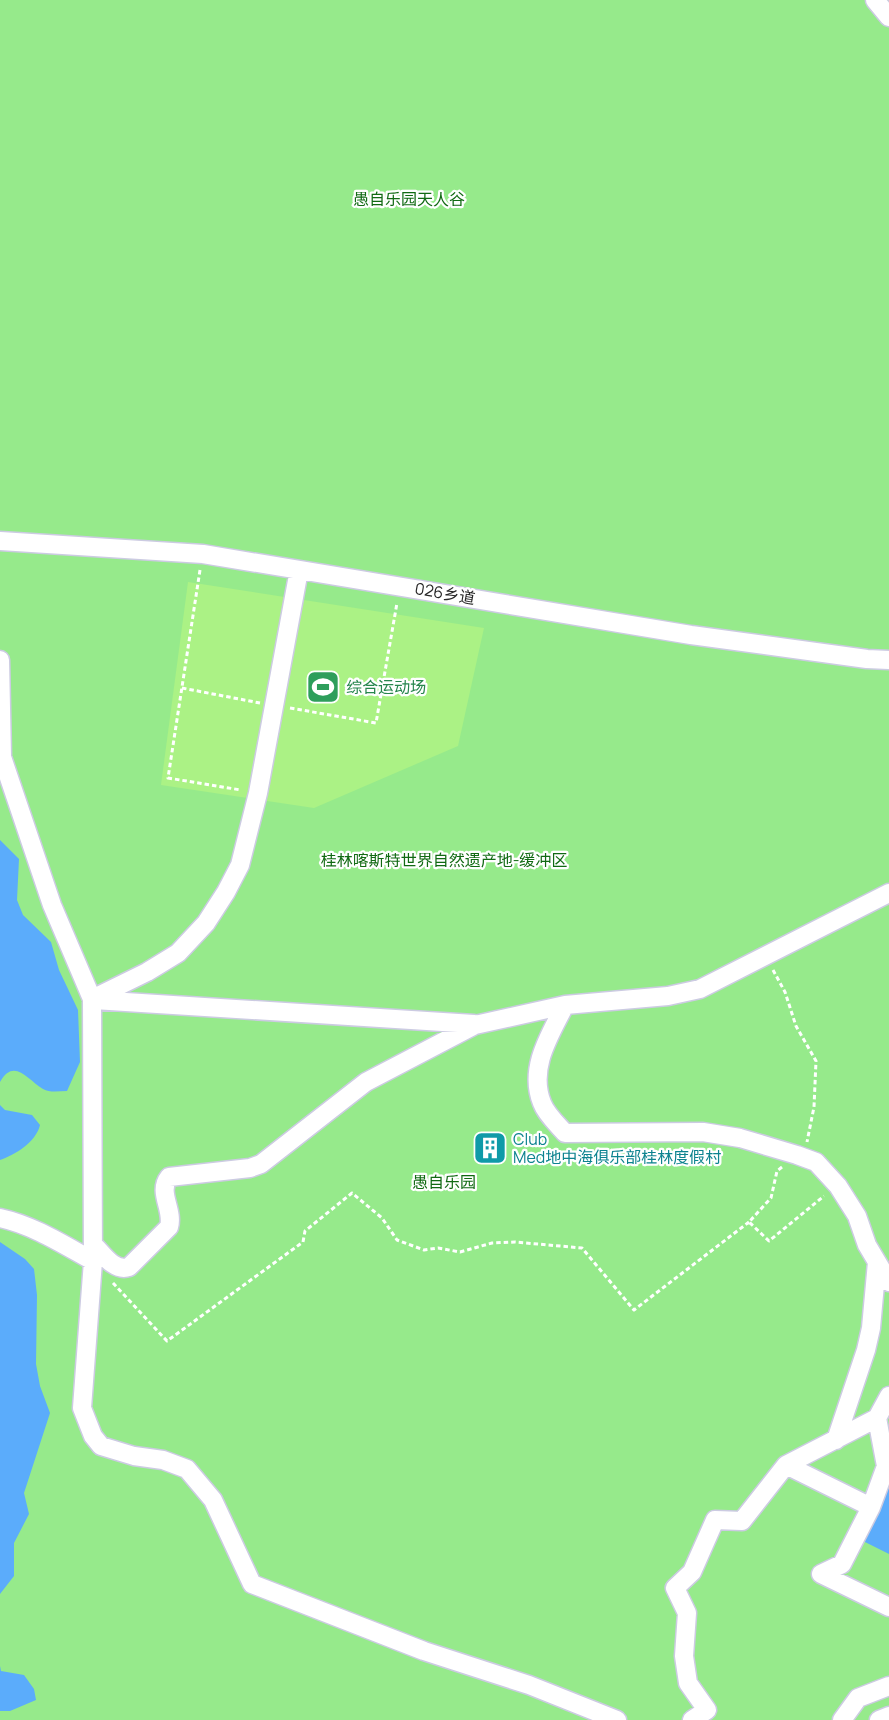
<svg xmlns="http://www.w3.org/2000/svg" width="889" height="1720" font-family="Manrope,'Noto Sans SC',sans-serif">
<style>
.green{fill:#96ea8b}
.pitch{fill:#abf285}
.water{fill:#5bacfb}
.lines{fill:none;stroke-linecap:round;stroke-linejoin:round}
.minor-casing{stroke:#cccbe2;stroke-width:21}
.path{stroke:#fff;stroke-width:3;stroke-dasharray:4.5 3;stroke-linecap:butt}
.minor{stroke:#fff;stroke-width:18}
.labels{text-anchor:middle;stroke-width:4.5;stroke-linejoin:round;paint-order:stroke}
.park-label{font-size:16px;fill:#116a13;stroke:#fff}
.street-label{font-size:16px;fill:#272727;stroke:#fff}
.leisure-label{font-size:16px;fill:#27864d;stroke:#fff;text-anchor:start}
.culture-label{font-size:16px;fill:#0d838f;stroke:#fff;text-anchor:start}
</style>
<rect width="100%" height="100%" fill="#ece7d6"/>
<path class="green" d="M 0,0 L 889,0 L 889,1720 L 0,1720 Z"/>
<path class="pitch" d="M 188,582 L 484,628 L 458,746 L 314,808 L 161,785 Z"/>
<path class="water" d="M 0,840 L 19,859 L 17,900 L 23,915 L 51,942 L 59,970 L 78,1010 L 80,1062 L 67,1091 C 59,1091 50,1093 43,1089 C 28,1080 14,1057 0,1082 Z
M 0,1105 L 5,1110 L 32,1115 L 40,1125 C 36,1142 15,1155 0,1160 Z
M 0,1242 L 25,1259 L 34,1269 L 37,1295 L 36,1364 L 40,1386 L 50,1413 L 24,1493 L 29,1514 L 14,1543 L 14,1576 L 0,1594 Z
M 889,1486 L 889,1554 L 863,1541 Z
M 0,1666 L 1,1671 L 24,1675 L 34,1689 L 36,1700 L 10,1711 L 0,1711 Z"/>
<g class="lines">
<defs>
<path id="minor" d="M 875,0 L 889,17
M 0,541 L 203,554 L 691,635 L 867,659 L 889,660
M 0,660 L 2,757 L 52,905 L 92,999 L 93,1261 L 82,1408 L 93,1436 L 101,1446 L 134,1456 L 163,1460 L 187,1469 L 213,1500 L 252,1584 L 424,1651 L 529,1685 L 617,1720
M 92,999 L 147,972 L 178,953 L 206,923 L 226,892 L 240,865 L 258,793 L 299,570
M 94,1000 L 474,1024
M 565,1005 C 550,1035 528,1068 542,1103 C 546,1114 557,1124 565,1133 L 703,1132 L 740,1138 L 797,1155 L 816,1162 L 838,1186 L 857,1216 L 867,1245 L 889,1282
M 0,1218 C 33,1225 64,1245 93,1261
M 93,1244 C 103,1254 114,1272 129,1267 L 169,1227 C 174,1210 157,1192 169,1177 L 250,1168 L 261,1164 L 366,1082 L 475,1025 L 565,1005 L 668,996 L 700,989 L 889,893
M 889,1396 L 877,1418 L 886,1466 L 871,1507 L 842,1564 L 821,1574 L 889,1607
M 836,1440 L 866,1350 L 871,1328 L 877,1262
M 786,1465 L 877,1418
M 692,1720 L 707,1710 L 688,1683 L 684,1656 L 687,1613 L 675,1588 L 692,1572 L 715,1520 L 742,1521 L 786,1465 L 871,1507
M 842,1720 L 858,1698 L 889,1686
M 879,1720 L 889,1716"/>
</defs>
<use href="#minor" class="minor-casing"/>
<path class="path" d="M 200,570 L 168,778 L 241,790
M 182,688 L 260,703
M 290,708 L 376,723 L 397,603
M 773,970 L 785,992 L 796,1026 L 816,1061 L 814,1107 L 807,1142
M 782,1167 L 777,1171 L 771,1198 L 749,1222 L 769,1241 L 824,1196
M 113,1283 L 167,1341 L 303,1242 L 305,1231 L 352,1193 L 382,1218 L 397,1240 L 424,1250 L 438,1248 L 460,1252 L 492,1243 L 515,1242 L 582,1248 L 634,1310 L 749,1222"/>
<use href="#minor" class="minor"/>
</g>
<defs>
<symbol id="stadium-square" viewBox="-11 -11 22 22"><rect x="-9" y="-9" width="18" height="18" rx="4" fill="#2e9e5b" stroke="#fff"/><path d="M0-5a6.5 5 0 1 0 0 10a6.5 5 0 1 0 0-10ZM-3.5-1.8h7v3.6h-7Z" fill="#fff"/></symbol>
<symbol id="building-square" viewBox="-11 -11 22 22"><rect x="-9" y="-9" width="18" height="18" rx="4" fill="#0f9aa8" stroke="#fff"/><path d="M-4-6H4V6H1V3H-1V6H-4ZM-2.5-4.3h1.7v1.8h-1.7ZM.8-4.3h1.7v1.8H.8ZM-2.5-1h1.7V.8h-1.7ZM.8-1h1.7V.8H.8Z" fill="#fff"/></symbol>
</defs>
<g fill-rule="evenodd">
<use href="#stadium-square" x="304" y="668" width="38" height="38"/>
<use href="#building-square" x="471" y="1129" width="38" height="38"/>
</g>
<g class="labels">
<g class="park-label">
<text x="409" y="205">愚自乐园天人谷</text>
<text x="444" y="866">桂林喀斯特世界自然遗产地-缓冲区</text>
<text x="444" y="1188">愚自乐园</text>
</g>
<g class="street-label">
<text transform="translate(445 593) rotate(10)" y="6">026乡道</text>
</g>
<g class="leisure-label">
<text x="346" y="693">综合运动场</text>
</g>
<g class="culture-label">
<text x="513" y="1145">Club<tspan x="513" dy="18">Med地中海俱乐部桂林度假村</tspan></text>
</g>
</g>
</svg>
